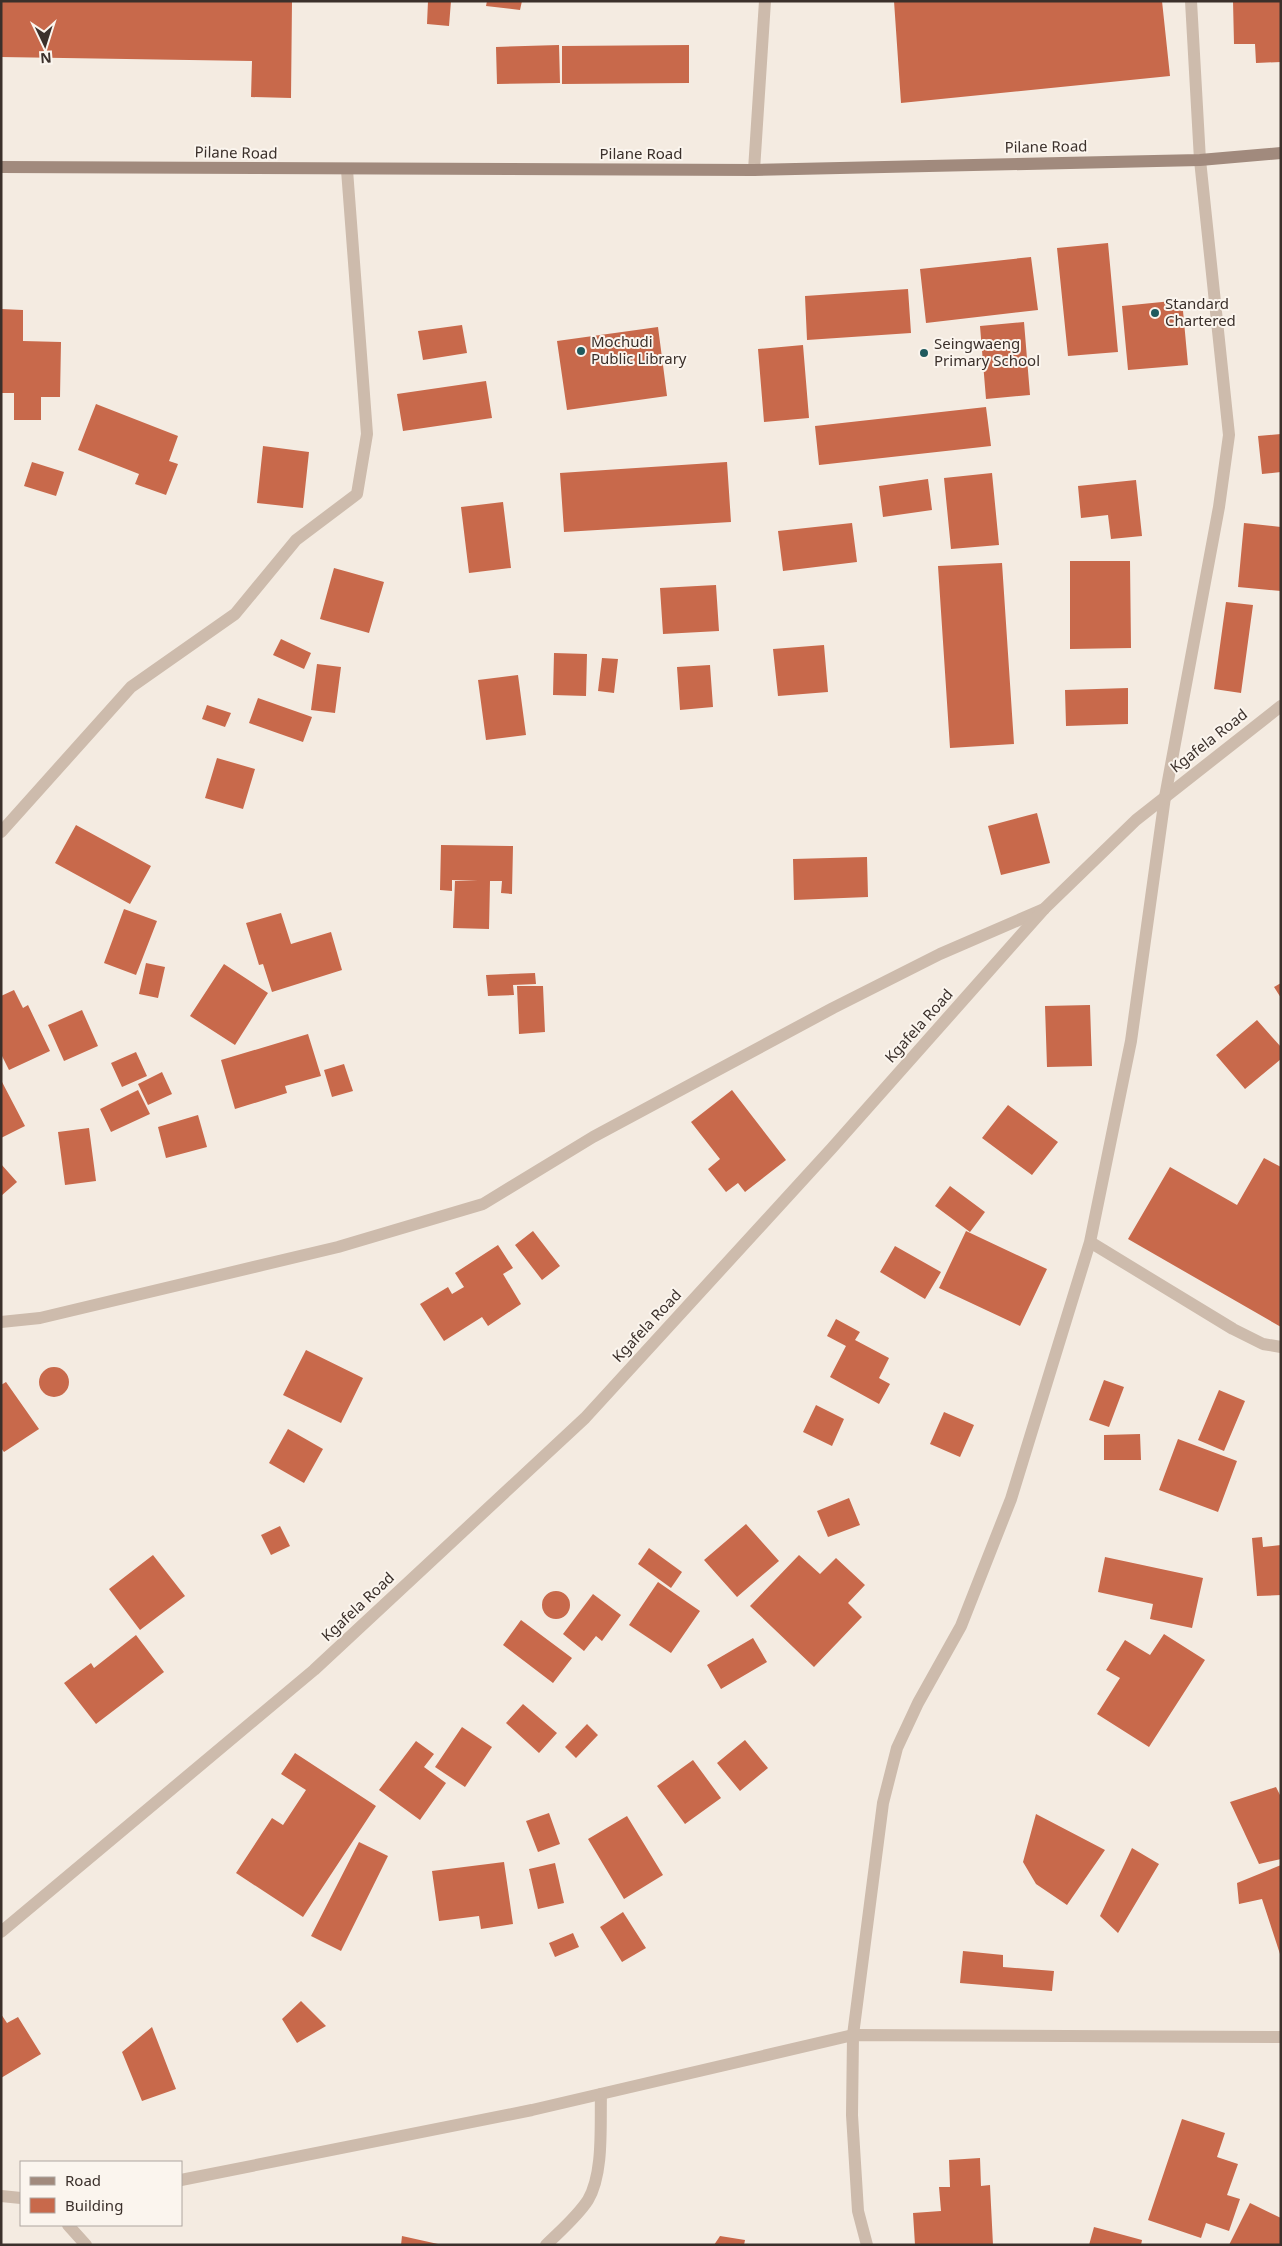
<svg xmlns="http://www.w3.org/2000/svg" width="1282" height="2246" font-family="'Noto Sans',sans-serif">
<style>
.building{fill:#c8694b}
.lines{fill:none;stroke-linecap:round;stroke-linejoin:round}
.minor{stroke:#cdbbac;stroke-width:12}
.tertiary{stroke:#cdbbac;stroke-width:12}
.secondary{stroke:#a18a7d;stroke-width:12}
.poi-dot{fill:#1f5a5e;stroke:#fbf5ee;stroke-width:2}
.labels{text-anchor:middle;stroke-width:4;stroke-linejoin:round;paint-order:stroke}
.street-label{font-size:15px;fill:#3b302b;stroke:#fbf5ee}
.poi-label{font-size:15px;fill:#3b302b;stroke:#fbf5ee;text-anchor:start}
</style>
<rect width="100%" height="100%" fill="#f4ebe1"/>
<path class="building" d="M 1,1 L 292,1 L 291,98 L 251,97 L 252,61 L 1,57 Z
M 428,1 L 451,1 L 449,26 L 427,24 Z
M 487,1 L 522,1 L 520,10 L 486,6 Z
M 894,1 L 1162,1 L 1170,76 L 901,103 Z
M 1233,1 L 1281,1 L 1281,62 L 1256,63 L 1255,44 L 1234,44 Z
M 559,45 L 560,83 L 497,84 L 496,47 Z
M 689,45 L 689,83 L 562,84 L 562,46 Z
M 1108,243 L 1118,352 L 1068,356 L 1057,248 Z
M 1031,257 L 1038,310 L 926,323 L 920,269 Z
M 908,289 L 911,333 L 807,340 L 805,296 Z
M 1182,300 L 1188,365 L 1128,370 L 1122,306 Z
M 1,309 L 23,310 L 23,341 L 61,342 L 60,397 L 41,397 L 41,420 L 14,420 L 14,393 L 1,393 Z
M 1024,322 L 1030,395 L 986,399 L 980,326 Z
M 462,325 L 467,353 L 423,360 L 418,331 Z
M 658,327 L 667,396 L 567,410 L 557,341 Z
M 803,345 L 809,418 L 764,422 L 758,349 Z
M 486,381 L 492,418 L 403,431 L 397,394 Z
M 96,404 L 178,436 L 169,461 L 178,464 L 166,495 L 135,484 L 139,474 L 78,450 Z
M 986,407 L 991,446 L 819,465 L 815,426 Z
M 1281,434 L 1281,472 L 1262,474 L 1258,436 Z
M 263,446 L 309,452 L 303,508 L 257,503 Z
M 32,462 L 64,472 L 56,496 L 24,486 Z
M 727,462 L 731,522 L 564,532 L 560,473 Z
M 992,473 L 999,545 L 951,549 L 944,478 Z
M 928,479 L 932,510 L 883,517 L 879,486 Z
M 1136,480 L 1142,536 L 1111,539 L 1108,515 L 1081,518 L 1078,486 Z
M 503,502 L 511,568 L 469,573 L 461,507 Z
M 852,523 L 857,562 L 783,571 L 778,531 Z
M 1244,523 L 1281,527 L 1281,591 L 1238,587 Z
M 1070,561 L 1130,561 L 1131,648 L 1070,649 Z
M 1002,563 L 1014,744 L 950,748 L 938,566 Z
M 334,568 L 384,582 L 369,633 L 320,619 Z
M 716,585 L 719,631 L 663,634 L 660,588 Z
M 1226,602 L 1253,605 L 1241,693 L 1214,689 Z
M 281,639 L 311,653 L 304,669 L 273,655 Z
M 824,645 L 828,692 L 778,696 L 773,649 Z
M 554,653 L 587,654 L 586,696 L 553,695 Z
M 602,658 L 618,659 L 614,693 L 598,691 Z
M 317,664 L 341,667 L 335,713 L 311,710 Z
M 710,665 L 713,707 L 680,710 L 677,667 Z
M 518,675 L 526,735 L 486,740 L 478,680 Z
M 1128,688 L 1128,724 L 1066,726 L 1065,690 Z
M 258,698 L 312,717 L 303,742 L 249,723 Z
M 207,705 L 231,713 L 225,727 L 202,719 Z
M 217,758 L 255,769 L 243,809 L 205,798 Z
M 1037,813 L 1050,863 L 1001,875 L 988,826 Z
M 76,825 L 151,866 L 130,904 L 55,863 Z
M 441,845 L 513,846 L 512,894 L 501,893 L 502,881 L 490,881 L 489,929 L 453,928 L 455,881 L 478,881 L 452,880 L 452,891 L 440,890 Z
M 867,857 L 868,897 L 794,900 L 793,859 Z
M 124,909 L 157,921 L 136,975 L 104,963 Z
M 281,913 L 291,944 L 331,932 L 342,970 L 272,992 L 263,964 L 259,965 L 246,923 Z
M 146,963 L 165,967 L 158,998 L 139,994 Z
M 224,964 L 268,993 L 235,1045 L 190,1016 Z
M 535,973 L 536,984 L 513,985 L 514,995 L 488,996 L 486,975 Z
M 1281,983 L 1281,998 L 1274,987 Z
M 517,986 L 543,986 L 545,1032 L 519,1034 Z
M 14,990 L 23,1008 L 28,1005 L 50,1051 L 9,1070 L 1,1054 L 1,996 Z
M 1090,1005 L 1092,1066 L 1047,1067 L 1045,1006 Z
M 82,1010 L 98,1046 L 64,1061 L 48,1025 Z
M 1257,1020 L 1281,1047 L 1281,1059 L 1245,1089 L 1216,1055 Z
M 308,1034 L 321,1076 L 285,1086 L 287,1093 L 235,1109 L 221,1060 Z
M 136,1052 L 147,1076 L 122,1087 L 111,1063 Z
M 344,1064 L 353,1091 L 332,1097 L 324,1070 Z
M 162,1072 L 172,1094 L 148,1105 L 138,1084 Z
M 1,1080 L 25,1126 L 1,1138 Z
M 138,1090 L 150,1114 L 111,1132 L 100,1109 Z
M 732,1090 L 786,1160 L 745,1192 L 738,1183 L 726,1192 L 708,1169 L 720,1159 L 691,1122 Z
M 1008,1105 L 1058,1142 L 1032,1175 L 982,1138 Z
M 198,1115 L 207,1147 L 166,1158 L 158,1127 Z
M 89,1128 L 96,1181 L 65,1185 L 58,1132 Z
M 1264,1158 L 1281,1167 L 1281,1327 L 1128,1239 L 1170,1167 L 1237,1205 Z
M 1,1164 L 17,1182 L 1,1196 Z
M 950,1186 L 985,1212 L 970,1232 L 935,1206 Z
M 533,1231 L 560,1266 L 542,1280 L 515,1245 Z
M 966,1231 L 1047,1269 L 1020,1326 L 939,1288 Z
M 498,1245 L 513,1268 L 503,1274 L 521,1304 L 488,1326 L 482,1317 L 444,1341 L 420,1304 L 448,1287 L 452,1294 L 464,1287 L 455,1273 Z
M 895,1246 L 941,1272 L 925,1299 L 880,1272 Z
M 836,1319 L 860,1332 L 855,1340 L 889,1358 L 879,1378 L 890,1384 L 879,1404 L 830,1377 L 846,1346 L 827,1336 Z
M 306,1350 L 363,1378 L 341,1423 L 283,1395 Z
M39 1382a15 15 0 1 1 30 0a15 15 0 1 1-30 0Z
M 1104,1380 L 1124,1387 L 1109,1427 L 1089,1420 Z
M 6,1382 L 39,1429 L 4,1452 L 1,1448 L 1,1385 Z
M 1219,1390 L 1245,1401 L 1224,1451 L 1198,1440 Z
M 816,1405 L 844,1419 L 832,1446 L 803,1432 Z
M 944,1412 L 974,1425 L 960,1457 L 930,1444 Z
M 288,1429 L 323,1449 L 304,1483 L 269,1463 Z
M 1140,1434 L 1141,1460 L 1104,1460 L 1104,1435 Z
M 1178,1439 L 1237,1461 L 1218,1512 L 1159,1490 Z
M 849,1498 L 860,1525 L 828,1537 L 817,1511 Z
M 746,1524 L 779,1561 L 737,1597 L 704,1560 Z
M 280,1526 L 290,1546 L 271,1555 L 261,1535 Z
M 1262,1537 L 1263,1547 L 1281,1545 L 1281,1595 L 1257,1596 L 1252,1538 Z
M 649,1548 L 682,1572 L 671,1588 L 638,1564 Z
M 153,1555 L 185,1596 L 140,1630 L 109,1589 Z
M 799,1555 L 820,1574 L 836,1558 L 865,1585 L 848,1603 L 862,1617 L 814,1667 L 750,1606 Z
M 1105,1557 L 1203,1578 L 1192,1628 L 1150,1619 L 1153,1604 L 1098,1592 Z
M 658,1582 L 700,1611 L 671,1653 L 629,1625 Z
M542 1605a14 14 0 1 1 28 0a14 14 0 1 1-28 0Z
M 593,1594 L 621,1615 L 602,1641 L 596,1636 L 584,1651 L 563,1634 Z
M 521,1620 L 572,1658 L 553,1683 L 503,1645 Z
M 1164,1634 L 1205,1660 L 1149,1747 L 1097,1714 L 1120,1678 L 1106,1670 L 1125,1640 L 1150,1655 Z
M 136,1635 L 164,1672 L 96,1724 L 64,1683 L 91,1663 L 94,1668 Z
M 753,1638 L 767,1662 L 721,1689 L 707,1665 Z
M 523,1704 L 557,1733 L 539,1753 L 506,1723 Z
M 587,1724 L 598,1735 L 576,1758 L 565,1747 Z
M 462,1727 L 492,1747 L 465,1787 L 435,1767 Z
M 745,1740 L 768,1768 L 740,1791 L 717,1763 Z
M 416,1741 L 434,1754 L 424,1767 L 446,1783 L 420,1820 L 379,1790 Z
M 295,1753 L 376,1806 L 303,1917 L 236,1873 L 272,1818 L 283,1825 L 306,1790 L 281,1774 Z
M 693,1760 L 721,1798 L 685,1824 L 657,1786 Z
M 1276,1787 L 1281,1797 L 1281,1859 L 1259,1864 L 1230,1802 Z
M 549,1813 L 560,1844 L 538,1852 L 526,1821 Z
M 1036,1814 L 1105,1850 L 1067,1905 L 1036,1884 L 1023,1862 Z
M 627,1816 L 663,1875 L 624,1899 L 588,1839 Z
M 359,1842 L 388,1856 L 341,1951 L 311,1936 Z
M 1132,1848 L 1159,1864 L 1118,1933 L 1100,1916 Z
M 504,1862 L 513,1924 L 481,1929 L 479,1916 L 439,1921 L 432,1871 Z
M 555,1863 L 564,1903 L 538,1909 L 529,1869 Z
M 1281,1865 L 1281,1954 L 1280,1954 L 1262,1899 L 1239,1904 L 1237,1883 Z
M 623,1912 L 646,1948 L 622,1962 L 600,1927 Z
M 573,1933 L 579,1947 L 555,1957 L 549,1943 Z
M 963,1951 L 1003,1955 L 1003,1967 L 1054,1971 L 1052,1991 L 960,1983 Z
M 301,2001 L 326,2026 L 297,2043 L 282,2019 Z
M 1,2014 L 7,2023 L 18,2017 L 41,2054 L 1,2078 Z
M 152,2027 L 176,2089 L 142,2101 L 122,2052 Z
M 1182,2119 L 1225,2133 L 1217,2157 L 1238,2164 L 1227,2195 L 1240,2199 L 1229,2231 L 1206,2223 L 1201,2238 L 1148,2220 Z
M 980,2158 L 981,2186 L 990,2185 L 993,2245 L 915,2245 L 913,2213 L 941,2211 L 939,2187 L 950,2187 L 949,2160 Z
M 1250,2203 L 1281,2218 L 1281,2245 L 1229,2245 Z
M 1094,2227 L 1142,2240 L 1141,2245 L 1089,2245 Z
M 402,2236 L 438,2244 L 438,2245 L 401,2245 Z
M 720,2236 L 745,2240 L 744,2245 L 714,2245 Z"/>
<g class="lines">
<path class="minor" d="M 754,170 L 765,1
M 1,832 L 131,687 L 235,614 L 296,540 L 357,494 L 367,434 L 347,170
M 1090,1242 L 1131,1041 L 1165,797 L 1219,507 L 1229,435 L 1200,160 L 1191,1
M 1,1322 L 40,1318 L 338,1247 L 483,1204 L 593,1137 L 833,1008 L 940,954 L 1044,909
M 68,2225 L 86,2245
M 546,2245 C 560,2231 577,2217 588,2200 C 604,2173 600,2125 601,2094
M 867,2245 L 858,2211 L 852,2115 L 853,2035 L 883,1803 L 897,1748 L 918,1703 L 961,1626 L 1011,1499 L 1090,1242 L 1233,1329 L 1263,1344 L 1281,1347"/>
<path class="tertiary" d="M 1,1932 L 314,1670 L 585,1418 L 832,1148 L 1044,909 L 1136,820 L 1281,706
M 181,2180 L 532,2110 L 853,2035 L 1281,2037
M 1,2196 L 21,2198"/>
<path class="secondary" d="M 1,167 L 754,170 L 1200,160 L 1281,153"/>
</g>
<g class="poi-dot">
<circle cx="1155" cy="313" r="5"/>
<circle cx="581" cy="351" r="5"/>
<circle cx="924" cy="353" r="5"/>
</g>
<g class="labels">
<g class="street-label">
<text transform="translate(1046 147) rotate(-1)" y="5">Pilane Road</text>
<text transform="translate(236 153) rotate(1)" y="5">Pilane Road</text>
<text x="641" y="159">Pilane Road</text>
<text transform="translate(1209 741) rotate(-38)" y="5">Kgafela Road</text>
<text transform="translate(919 1026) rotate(-48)" y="5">Kgafela Road</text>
<text transform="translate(647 1326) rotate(-47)" y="5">Kgafela Road</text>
<text transform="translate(358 1607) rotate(-43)" y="5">Kgafela Road</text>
</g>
<g class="poi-label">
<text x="1165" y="309">Standard<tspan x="1165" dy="17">Chartered</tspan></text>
<text x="591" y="347">Mochudi<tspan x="591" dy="17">Public Library</tspan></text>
<text x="934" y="349">Seingwaeng<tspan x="934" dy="17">Primary School</tspan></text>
</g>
</g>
<rect width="1282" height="2246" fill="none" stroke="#3b302b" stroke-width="5"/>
<rect x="20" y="2161" width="162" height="65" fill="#fbf5ee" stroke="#aea6a0"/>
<rect x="30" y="2177" width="25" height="8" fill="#a18a7d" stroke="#aea6a0"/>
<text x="65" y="2186" font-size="15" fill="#3b302b">Road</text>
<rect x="30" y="2198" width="25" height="15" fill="#c8694b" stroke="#aea6a0"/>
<text x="65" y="2211" font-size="15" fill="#3b302b">Building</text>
<g transform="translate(45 45) rotate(176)" stroke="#fbf5ee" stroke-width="4" paint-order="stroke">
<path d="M0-4L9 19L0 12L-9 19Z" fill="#3b302b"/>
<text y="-8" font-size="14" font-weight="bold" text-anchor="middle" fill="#3b302b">N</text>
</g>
</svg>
